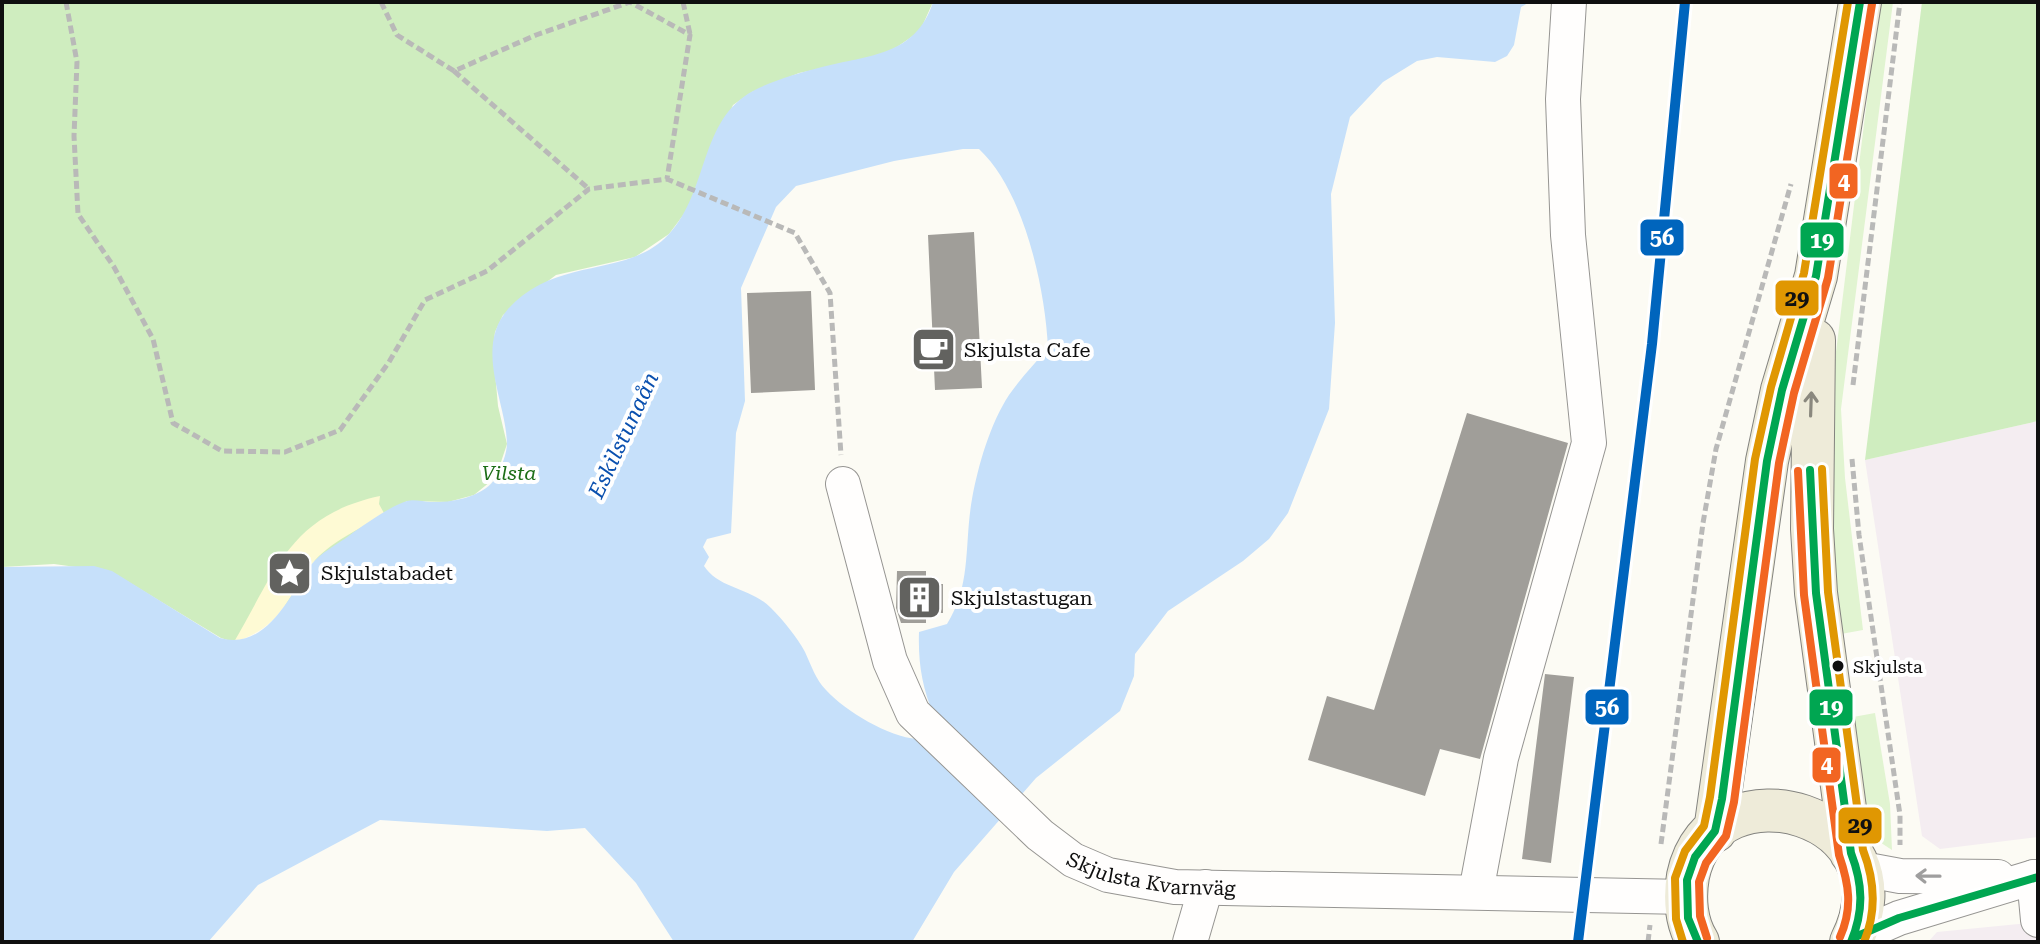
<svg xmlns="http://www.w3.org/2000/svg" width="2040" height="944" font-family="'Roboto Serif',serif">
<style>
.industrial{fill:#f4edf1}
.green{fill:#e1f4d1}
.forest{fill:#cfedbf}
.sand{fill:#fefad4}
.water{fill:#c6e0fa;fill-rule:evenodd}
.building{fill:#a09e99}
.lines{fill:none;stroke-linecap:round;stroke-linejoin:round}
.minor-casing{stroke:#969592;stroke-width:36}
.major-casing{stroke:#83837f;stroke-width:44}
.path{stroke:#b9b9b8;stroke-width:5;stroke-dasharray:8 4;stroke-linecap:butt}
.minor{stroke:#fffefd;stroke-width:34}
.major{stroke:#eeebd9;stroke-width:42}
.bus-1-casing{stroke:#fff;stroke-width:14}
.bus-2-casing{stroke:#fff;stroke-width:14}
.bus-3-casing{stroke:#fff;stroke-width:14}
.bus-1{stroke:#00a651;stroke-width:8}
.bus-2{stroke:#f26522;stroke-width:8}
.bus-3{stroke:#e09702;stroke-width:8}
.rail-1-casing{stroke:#fff;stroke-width:16}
.rail-1{stroke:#0065bd;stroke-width:10}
.oneway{stroke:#8a887e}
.oneway2{stroke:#9f9e9e}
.bus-dot{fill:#0f0f0f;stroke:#fff;stroke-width:3}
.labels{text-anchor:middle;stroke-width:8;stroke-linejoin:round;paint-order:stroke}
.bus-label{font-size:18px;fill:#0f0f0f;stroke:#fff;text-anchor:start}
.poi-label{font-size:20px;fill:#0f0f0f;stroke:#fff;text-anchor:start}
.park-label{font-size:20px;font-style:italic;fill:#1d6e17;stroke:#fff}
.street-label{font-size:20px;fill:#0f0f0f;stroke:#fff}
.water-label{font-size:22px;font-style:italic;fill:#0a50af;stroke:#fff}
.line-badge{stroke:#fff;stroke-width:3}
.badge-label{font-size:22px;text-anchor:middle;font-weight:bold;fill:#fff}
.pale-badge-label{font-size:22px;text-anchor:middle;font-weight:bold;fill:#111}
</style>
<rect width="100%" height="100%" fill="#fcfbf4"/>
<path class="industrial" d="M 2038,421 L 2038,837 L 1940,849 L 1922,836 L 1865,460 Z
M 2038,922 L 2038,942 L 1928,942 L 1937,932 Z"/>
<path class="green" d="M 1879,2 L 1893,2 L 1841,409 L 1845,478 L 1863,630 L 1841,634 L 1827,513 L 1829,409 Z
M 1875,713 L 1890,804 L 1892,850 L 1869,835 L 1853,717 Z"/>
<path class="forest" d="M 2,2 L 933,2 L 920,31 L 897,47 L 873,58 L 799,73 L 752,92 L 733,105 L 690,206 L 669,234 L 635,257 L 556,275 L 503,315 L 495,332 L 493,350 L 498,406 L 507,444 L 496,477 L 474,495 L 448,502 L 407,501 L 385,515 L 313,562 L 292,600 L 234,642 L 221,638 L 112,572 L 54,564 L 2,567 Z
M 1922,2 L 2038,2 L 2038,421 L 1865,460 Z"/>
<path class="sand" d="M 380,496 L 379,504 L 385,515 C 362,527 328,543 312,564 C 286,599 282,627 234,642 C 276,570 291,515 380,496 Z"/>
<path class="water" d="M 933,2 L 1530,2 L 1521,7 L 1514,45 L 1507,56 L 1495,62 L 1437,57 L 1417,61 L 1383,82 L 1350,117 L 1331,194 L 1335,323 L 1329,409 L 1288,513 L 1269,539 L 1243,561 L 1168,611 L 1135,654 L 1134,676 L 1120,711 L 1036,778 L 954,872 L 912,942 L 674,942 L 636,883 L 585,828 L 547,831 L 380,820 L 258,885 L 208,942 L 2,942 L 2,567 L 94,566 L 112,571 L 220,638 C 267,651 290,595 311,565 C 320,553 338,544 350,535 C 362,526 392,505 407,501 C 414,499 424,502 431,502 C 451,503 485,497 496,477 C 501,468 507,454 507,443 C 506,402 474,348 508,309 C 557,255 628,279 669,234 C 709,191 699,120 753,91 C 774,80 799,73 822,67 C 868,55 916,56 933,2 ZM 963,149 L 979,149 C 1024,191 1045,287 1048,348 C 1035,363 1021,378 1009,395 C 990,424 978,466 972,499 C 964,544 972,584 947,624 L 919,632 C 918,663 922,687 934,716 L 917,739 C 889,737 845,711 826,690 C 816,680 811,665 805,652 C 797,637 783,620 771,608 C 752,588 719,589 704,566 L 709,557 L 703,547 L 707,539 L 731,533 L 736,433 L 745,401 L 741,288 L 776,207 L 796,186 L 894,161 Z"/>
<path class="building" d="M 974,232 L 982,388 L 935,390 L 928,235 Z
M 811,291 L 815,390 L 751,393 L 747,293 Z
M 1467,413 L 1568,443 L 1480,759 L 1440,749 L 1425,796 L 1308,760 L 1327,696 L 1374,710 Z
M 897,571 L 926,571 L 926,584 L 943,584 L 943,613 L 926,613 L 926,623 L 901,623 L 896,608 Z
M 1545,674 L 1574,677 L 1551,863 L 1522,859 Z"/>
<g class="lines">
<defs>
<g id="minor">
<path id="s1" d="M 843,484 L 890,661 L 913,713 L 1040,835 L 1073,860 L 1108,875 L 1175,887 L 1686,897"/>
<path d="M 1857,868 L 1900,876 L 1998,877"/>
<path d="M 2034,877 L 2038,920"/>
<path d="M 1476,892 L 1501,758 L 1589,443 L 1568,235 L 1563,99 L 1569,2"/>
<path d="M 1853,938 L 1899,918 L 2034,877"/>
<path d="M 1190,942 L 1206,887"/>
</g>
<path id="major" d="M 1814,340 L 1812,529 L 1816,593 L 1851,853
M 1715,831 L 1767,461 L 1782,390 L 1816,276 L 1860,2
M 1698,942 C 1686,923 1684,898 1688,876 C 1713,756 1915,814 1851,942"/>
</defs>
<use href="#minor" class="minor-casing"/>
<use href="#major" class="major-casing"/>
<path class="path" d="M 66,2 L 77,62 L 74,136 L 78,214 L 114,267 L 153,339 L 173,423 L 222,451 L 285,452 L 340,430 L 389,362 L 425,300 L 487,271 L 589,189 L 667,179 L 795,233 L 830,293 L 841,455
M 381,2 L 397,35 L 454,71 L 536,35 L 630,2 L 690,35 L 667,179
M 683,2 L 690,34
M 454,71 L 589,189
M 1853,385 L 1900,2
M 1852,459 L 1859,535 L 1900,815 L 1900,845
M 1661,844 L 1703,523 L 1716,449 L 1791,184
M 1648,942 L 1650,925"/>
<use href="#minor" class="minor"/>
<use href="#major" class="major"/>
<defs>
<path id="bus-1" d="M 1810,470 L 1816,593 L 1851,853 C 1863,884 1864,911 1851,942
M 1853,938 L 1899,918 L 2038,877
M 1698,942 L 1688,918 L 1687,880 L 1695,857 L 1715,831 L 1722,799 L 1767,461 L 1782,390 L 1816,276 L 1860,2"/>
<path id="bus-2" d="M 1798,471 L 1804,595 L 1839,855 C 1849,884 1853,908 1840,937
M 1707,938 L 1700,916 L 1699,882 L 1706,863 L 1726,836 L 1734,802 L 1779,463 L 1794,393 L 1828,278 L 1872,4"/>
<path id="bus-3" d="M 1822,469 L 1828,592 L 1863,850 C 1875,881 1877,911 1864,942
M 1683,942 L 1676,919 L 1675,878 L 1685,851 L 1704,826 L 1710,797 L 1755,459 L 1771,387 L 1804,273 L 1848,2"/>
</defs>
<use href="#bus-1" class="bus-1-casing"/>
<use href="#bus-2" class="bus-2-casing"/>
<use href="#bus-3" class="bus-3-casing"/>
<use href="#bus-1" class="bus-1"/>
<use href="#bus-2" class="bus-2"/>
<use href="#bus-3" class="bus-3"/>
<defs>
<path id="rail-1" d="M 1578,942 L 1652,344 L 1685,2"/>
</defs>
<use href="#rail-1" class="rail-1-casing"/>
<use href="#rail-1" class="rail-1"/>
</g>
<defs><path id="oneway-shaft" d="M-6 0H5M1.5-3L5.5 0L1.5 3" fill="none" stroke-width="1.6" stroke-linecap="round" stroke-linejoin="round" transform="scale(2)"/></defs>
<use class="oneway" href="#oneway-shaft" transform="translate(1811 404) rotate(-88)"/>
<use class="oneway2" href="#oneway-shaft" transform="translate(1928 876) rotate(-179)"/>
<defs>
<symbol id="cafe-square" viewBox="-11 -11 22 22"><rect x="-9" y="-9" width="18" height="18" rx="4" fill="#62625f" stroke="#fff"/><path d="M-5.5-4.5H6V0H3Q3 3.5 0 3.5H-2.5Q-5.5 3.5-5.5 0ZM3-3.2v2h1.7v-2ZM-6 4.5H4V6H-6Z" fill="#fff"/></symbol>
<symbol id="sight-square" viewBox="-11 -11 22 22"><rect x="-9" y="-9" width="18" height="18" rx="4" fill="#62625f" stroke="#fff"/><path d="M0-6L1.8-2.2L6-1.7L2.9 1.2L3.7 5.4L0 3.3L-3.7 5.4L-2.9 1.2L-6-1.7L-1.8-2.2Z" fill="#fff"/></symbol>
<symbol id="building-square" viewBox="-11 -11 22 22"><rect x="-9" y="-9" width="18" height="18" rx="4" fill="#62625f" stroke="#fff"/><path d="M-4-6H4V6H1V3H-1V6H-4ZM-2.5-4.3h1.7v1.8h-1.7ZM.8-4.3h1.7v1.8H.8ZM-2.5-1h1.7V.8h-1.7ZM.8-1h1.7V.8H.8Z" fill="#fff"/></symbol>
</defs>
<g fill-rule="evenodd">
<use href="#cafe-square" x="908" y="324" width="51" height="51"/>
<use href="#sight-square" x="264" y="548" width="51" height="51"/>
<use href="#building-square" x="894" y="572" width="51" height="51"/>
</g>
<circle class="bus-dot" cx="1838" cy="666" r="7"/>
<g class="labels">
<g class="bus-label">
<text x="1853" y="673">Skjulsta</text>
</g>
<g class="poi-label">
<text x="964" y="357">Skjulsta Cafe</text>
<text x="321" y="580">Skjulstabadet</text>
<text x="951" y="605">Skjulstastugan</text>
</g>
<g class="park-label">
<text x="509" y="480">Vilsta</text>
</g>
<g class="street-label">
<text dy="7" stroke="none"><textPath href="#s1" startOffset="538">Skjulsta Kvarnväg</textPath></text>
</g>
<g class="water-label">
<text transform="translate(623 435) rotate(-65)" y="8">Eskilstunaån</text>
</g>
</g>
<g class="line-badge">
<rect x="1828" y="162" width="31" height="38" rx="8" fill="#f26522"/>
<rect x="1639" y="218" width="46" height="39" rx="8" fill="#0065bd"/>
<rect x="1799" y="221" width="46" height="38" rx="8" fill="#00a651"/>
<rect x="1774" y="279" width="46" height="38" rx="8" fill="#e09702"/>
<rect x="1584" y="688" width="46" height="38" rx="8" fill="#0065bd"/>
<rect x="1808" y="688" width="46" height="39" rx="8" fill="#00a651"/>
<rect x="1811" y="746" width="31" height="38" rx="8" fill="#f26522"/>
<rect x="1837" y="806" width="46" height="39" rx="8" fill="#e09702"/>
</g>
<g class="badge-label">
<text x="1844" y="189">4</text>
<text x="1662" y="245">56</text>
<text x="1822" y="248">19</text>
<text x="1607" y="715">56</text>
<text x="1831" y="715">19</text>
<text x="1827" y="772">4</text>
</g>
<g class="pale-badge-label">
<text x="1797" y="306">29</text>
<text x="1860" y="833">29</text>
</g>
<rect width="2040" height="944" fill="none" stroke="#0f0f0f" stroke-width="8"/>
</svg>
